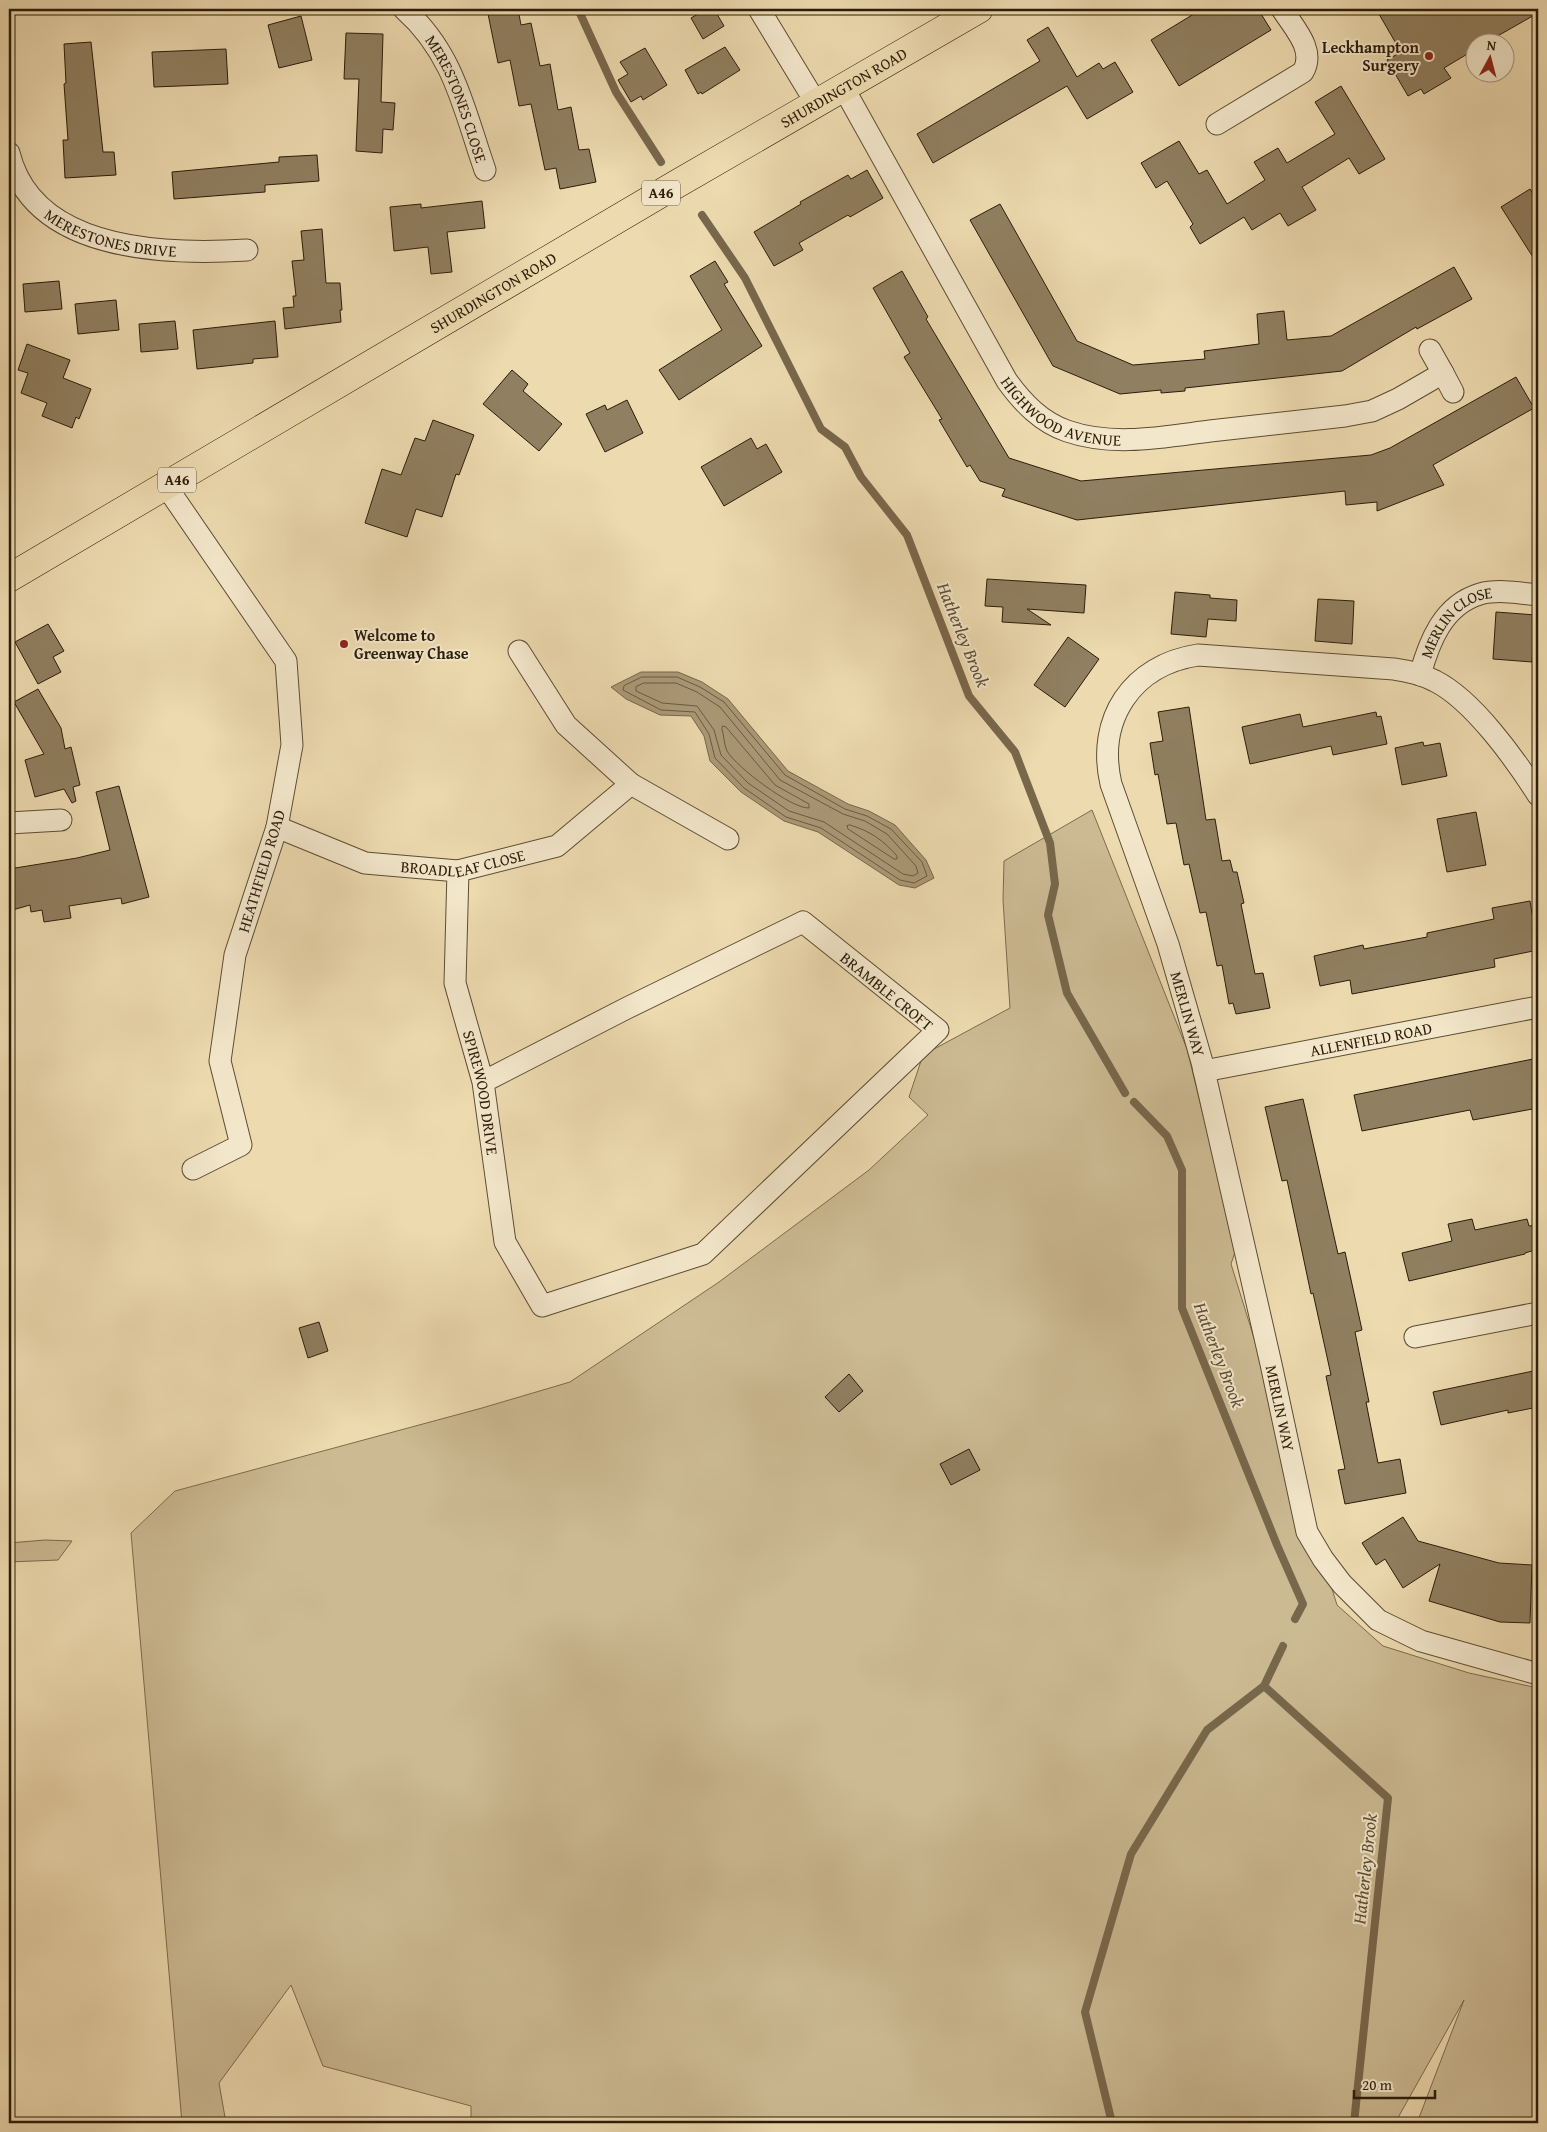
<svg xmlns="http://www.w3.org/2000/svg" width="1547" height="2132" font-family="'Gentium Book Plus',serif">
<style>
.green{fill:#ccba93;stroke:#7c6b4e}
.water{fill:#ab9977;stroke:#78674b}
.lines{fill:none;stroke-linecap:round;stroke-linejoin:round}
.shore{stroke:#6b5a40;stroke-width:1}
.stream{stroke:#78674b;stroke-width:8}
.building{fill:#907f60;stroke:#2b1c0a}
.minor-casing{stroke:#5c4c33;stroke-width:23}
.primary-casing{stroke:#2b1c0a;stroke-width:29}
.minor{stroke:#f3e7cb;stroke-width:21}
.primary{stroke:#eddaaf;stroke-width:28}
.poi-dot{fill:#8f2418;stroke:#f3e7cb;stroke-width:2}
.labels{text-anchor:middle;stroke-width:4;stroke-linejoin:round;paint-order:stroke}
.shield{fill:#f3e7cb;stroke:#675944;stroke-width:1}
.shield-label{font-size:15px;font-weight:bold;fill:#2b1c0a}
.poi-label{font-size:16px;font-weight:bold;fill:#2b1c0a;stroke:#f3e7cb;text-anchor:end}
.street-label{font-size:16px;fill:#2b1c0a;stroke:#f3e7cb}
.water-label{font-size:18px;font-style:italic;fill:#5e4e36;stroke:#f3e7cb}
</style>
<rect width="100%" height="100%" fill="#eddaaf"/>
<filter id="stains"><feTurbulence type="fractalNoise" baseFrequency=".004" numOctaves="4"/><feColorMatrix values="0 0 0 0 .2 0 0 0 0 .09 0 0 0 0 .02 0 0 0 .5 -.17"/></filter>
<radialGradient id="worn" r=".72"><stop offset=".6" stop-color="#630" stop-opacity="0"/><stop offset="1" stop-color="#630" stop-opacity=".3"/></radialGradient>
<path class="green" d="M 1092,810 L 1187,1049 L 1236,1249 L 1231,1264 L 1337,1605 L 1383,1646 L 1469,1673 L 1538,1688 L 1538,2123 L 1417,2123 L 1464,2000 L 1395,2123 L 471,2123 L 471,2106 L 323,2066 L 291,1985 L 219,2083 L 226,2123 L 182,2123 L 131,1533 L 175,1491 L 482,1408 L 570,1382 L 719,1282 L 869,1170 L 928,1115 L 909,1097 L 923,1055 L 1010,1008 L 1003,900 L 1004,861 Z
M 45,1540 L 72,1541 L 58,1560 L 9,1562 L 9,1543 Z"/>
<path class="water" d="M 641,672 L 678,672 L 702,682 L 728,699 L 788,771 L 848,804 L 869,811 L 895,825 L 926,860 L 934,878 L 915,888 L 899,885 L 818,832 L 784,821 L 741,792 L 710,761 L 704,736 L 691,716 L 660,715 L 626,699 L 611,687 Z"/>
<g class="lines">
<path class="shore" d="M 642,677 L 677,677 L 700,687 L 724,702 L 785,775 L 845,809 L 867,816 L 891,829 L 922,862 L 927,876 L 914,883 L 900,880 L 821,828 L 786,817 L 744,788 L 715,758 L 709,734 L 695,712 L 661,710 L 623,690 L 624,686 Z
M 644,683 L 676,683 L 697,692 L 720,707 L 780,780 L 843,814 L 865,821 L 887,834 L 916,866 L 918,873 L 913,876 L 903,874 L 824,822 L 789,811 L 748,783 L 721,755 L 714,730 L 697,706 L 662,703 L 636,691 L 636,687 Z
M 723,726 L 726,727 L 775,785 L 809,804 L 809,808 C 792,809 736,767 727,751 C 724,745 724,735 722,729 Z
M 850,825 C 870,831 883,840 897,856 L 897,859 L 894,859 L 848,829 L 847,826 Z"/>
<path class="stream" d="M 578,9 L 616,92 L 661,162
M 702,215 L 745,278 L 821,429 L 845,447 L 861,477 L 907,535 L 969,696 L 1015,752 L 1050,843 L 1055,884 L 1048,915 L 1067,993 L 1125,1093
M 1134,1102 L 1167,1136 L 1182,1170 L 1182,1308 L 1277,1545 L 1303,1604 L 1295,1619
M 1283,1646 L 1264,1686 L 1388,1798 L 1354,2123
M 1112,2123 L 1085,2012 L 1131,1854 L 1207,1730 L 1264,1686"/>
</g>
<path class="building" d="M 487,9 L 518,9 L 521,25 L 531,23 L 540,66 L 550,64 L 558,110 L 571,107 L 579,150 L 589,149 L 596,182 L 560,189 L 556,168 L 545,170 L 531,104 L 519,106 L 510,60 L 498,63 Z
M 707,9 L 714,9 L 724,26 L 703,39 L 691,18 Z
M 1202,9 L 1258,9 L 1271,30 L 1179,86 L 1151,40 Z
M 1376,9 L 1538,9 L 1538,13 L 1487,42 L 1474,42 L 1474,50 L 1444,68 L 1451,78 L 1424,94 L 1421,89 L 1408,96 L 1387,60 L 1401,52 Z
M 301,16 L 312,60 L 279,68 L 268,25 Z
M 1048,27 L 1077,77 L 1099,63 L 1103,69 L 1115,62 L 1133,92 L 1087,119 L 1067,86 L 933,163 L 917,134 L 1040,61 L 1027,40 Z
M 346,33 L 383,34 L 381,102 L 395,103 L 393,130 L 383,129 L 382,153 L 356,151 L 359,79 L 344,79 Z
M 91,42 L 103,152 L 114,152 L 116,175 L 65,178 L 63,140 L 68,140 L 64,84 L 66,83 L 64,44 Z
M 725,47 L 740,70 L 702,94 L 701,92 L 698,94 L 685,70 Z
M 645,48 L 667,85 L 643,100 L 641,96 L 631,102 L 618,80 L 628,74 L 620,62 Z
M 226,49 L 228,84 L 154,87 L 152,52 Z
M 1341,86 L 1385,159 L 1359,174 L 1349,158 L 1302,187 L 1316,210 L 1288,226 L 1280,213 L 1252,230 L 1244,217 L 1200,244 L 1190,227 L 1193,224 L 1167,181 L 1156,188 L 1141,163 L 1179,141 L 1199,174 L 1207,170 L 1227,204 L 1265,180 L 1254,162 L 1278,148 L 1287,163 L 1335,134 L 1315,102 Z
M 317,155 L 319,181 L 265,185 L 265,192 L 174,199 L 172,172 L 279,162 L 279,157 Z
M 867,170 L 883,198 L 850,217 L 848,215 L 799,243 L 803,250 L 774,266 L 754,232 L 801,204 L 800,202 L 848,175 L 851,179 Z
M 1530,189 L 1538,202 L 1538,265 L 1501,207 Z
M 482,201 L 485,228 L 447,232 L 452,272 L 431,274 L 428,247 L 394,251 L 390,207 L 421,204 L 421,208 Z
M 1000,204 L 1077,341 L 1133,365 L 1205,359 L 1204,351 L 1259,344 L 1257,314 L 1284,311 L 1287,340 L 1331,336 L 1454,267 L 1472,299 L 1417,329 L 1416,327 L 1342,371 L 1185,388 L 1185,391 L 1161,393 L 1161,390 L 1120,394 L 1053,366 L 970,220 Z
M 322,229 L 326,283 L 340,283 L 342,310 L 340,310 L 341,322 L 285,329 L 283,308 L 294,307 L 293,296 L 296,296 L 292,261 L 304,260 L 301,231 Z
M 715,261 L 728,282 L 724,284 L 762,346 L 679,400 L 659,370 L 722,330 L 690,276 Z
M 902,271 L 928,317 L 926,319 L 1009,458 L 1081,481 L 1371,455 L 1390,448 L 1516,377 L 1534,408 L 1433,465 L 1444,485 L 1377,511 L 1377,502 L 1346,505 L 1345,491 L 1077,520 L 1002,496 L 1005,489 L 980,481 L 970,465 L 967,467 L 939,420 L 942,419 L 904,357 L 910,353 L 873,288 Z
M 59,281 L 62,309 L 25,312 L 23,284 Z
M 116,300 L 119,330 L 78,334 L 75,304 Z
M 175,321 L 178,349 L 141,352 L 139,324 Z
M 275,321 L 278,357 L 253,359 L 253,363 L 197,369 L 193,330 Z
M 27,344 L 70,360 L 63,378 L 91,389 L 79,419 L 76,417 L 72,428 L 42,416 L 47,403 L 21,393 L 28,373 L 18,370 Z
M 512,370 L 528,384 L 523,391 L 562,424 L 539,451 L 483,404 Z
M 627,400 L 643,433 L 605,452 L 586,414 L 605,405 L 607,410 Z
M 433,420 L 474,435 L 459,475 L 456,474 L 442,517 L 416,509 L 407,537 L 365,523 L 382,469 L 401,475 L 415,438 L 425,441 Z
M 751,438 L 757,449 L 766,444 L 782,472 L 724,506 L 701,467 Z
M 987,579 L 1086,585 L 1084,613 L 1027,609 L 1051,625 L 1002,622 L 1003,607 L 985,606 Z
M 1175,592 L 1210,595 L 1210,598 L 1237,600 L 1236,621 L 1208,619 L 1206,637 L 1171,634 Z
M 1318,599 L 1354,601 L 1352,644 L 1315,641 Z
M 1496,612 L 1536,615 L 1532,662 L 1493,659 Z
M 48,624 L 64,651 L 53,657 L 61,672 L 38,684 L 15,642 Z
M 1068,637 L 1099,659 L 1065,707 L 1034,685 Z
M 38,689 L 61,728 L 65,749 L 71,747 L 80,785 L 73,787 L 76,801 L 72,803 L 64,789 L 35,797 L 25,760 L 44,754 L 14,702 Z
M 1189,707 L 1206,820 L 1215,819 L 1222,861 L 1230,860 L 1233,872 L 1237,872 L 1244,903 L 1241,904 L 1255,974 L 1263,973 L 1270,1008 L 1236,1014 L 1233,1003 L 1229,1004 L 1222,965 L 1217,966 L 1206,912 L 1200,913 L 1189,864 L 1184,865 L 1176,823 L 1167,824 L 1158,774 L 1155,775 L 1150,743 L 1163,741 L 1158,712 Z
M 1376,712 L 1377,717 L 1381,716 L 1387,744 L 1333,755 L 1331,746 L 1250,764 L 1242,727 L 1300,714 L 1303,727 Z
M 1423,742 L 1424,746 L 1440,743 L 1447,776 L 1402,785 L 1395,748 Z
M 119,786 L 149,897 L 122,904 L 121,898 L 69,906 L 71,918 L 44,922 L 42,910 L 31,912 L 30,905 L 9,911 L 9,869 L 77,858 L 110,850 L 96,792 Z
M 1476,812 L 1486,865 L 1447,872 L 1437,819 Z
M 1530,901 L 1538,950 L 1494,959 L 1495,967 L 1352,994 L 1350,980 L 1320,986 L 1314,956 L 1363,945 L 1364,949 L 1427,937 L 1427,933 L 1494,919 L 1492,908 Z
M 1538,1058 L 1538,1108 L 1473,1120 L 1470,1110 L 1362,1131 L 1354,1095 Z
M 1303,1099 L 1338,1254 L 1345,1252 L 1362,1330 L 1355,1332 L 1369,1402 L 1366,1402 L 1378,1463 L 1400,1459 L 1406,1493 L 1345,1504 L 1338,1470 L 1345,1469 L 1326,1376 L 1331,1375 L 1313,1293 L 1311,1294 L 1287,1180 L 1282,1181 L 1265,1107 Z
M 1472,1219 L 1475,1230 L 1527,1219 L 1529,1226 L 1538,1225 L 1538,1249 L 1525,1253 L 1525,1254 L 1409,1281 L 1402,1253 L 1452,1241 L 1448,1224 Z
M 319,1322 L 328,1351 L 308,1358 L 299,1328 Z
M 1538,1370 L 1538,1407 L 1508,1413 L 1508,1410 L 1441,1425 L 1433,1392 Z
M 849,1374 L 863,1391 L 839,1412 L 825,1397 Z
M 969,1449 L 980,1470 L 951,1485 L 940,1464 Z
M 1403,1517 L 1418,1541 L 1499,1563 L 1532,1565 L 1530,1623 L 1500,1622 L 1429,1601 L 1440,1564 L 1403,1588 L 1385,1559 L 1376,1565 L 1362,1543 Z"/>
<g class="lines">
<defs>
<g id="minor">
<path id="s1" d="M 404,9 C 454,53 464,110 485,170"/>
<path d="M 759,9 L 816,103"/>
<path id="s2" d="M 843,87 L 1007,381 C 1023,403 1041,422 1067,431 C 1113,447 1163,437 1210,431 C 1255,426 1300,421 1345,416 L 1372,411 L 1398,399 L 1443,373 L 1430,350"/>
<path d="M 1217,124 L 1303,72 C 1316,50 1294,28 1282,9"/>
<path id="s3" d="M 9,153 C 33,252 166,255 247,250"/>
<path d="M 1443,373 L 1453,392"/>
<path d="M 166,486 L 286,661 L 292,745 L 277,827 L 235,955 L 220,1061 L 241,1145 L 193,1169"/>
<path d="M 519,651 L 566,725 L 631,784 L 728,839"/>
<path id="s4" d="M 1420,675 C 1429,642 1443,605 1480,594 C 1498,589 1520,593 1538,595"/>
<path id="s5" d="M 1538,795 C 1515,759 1473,700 1435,681 C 1422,674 1408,671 1394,669 L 1198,655 C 1132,665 1096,719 1111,784 L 1168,944 L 1202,1062 L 1271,1364 L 1307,1532 L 1323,1559 L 1342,1584 L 1378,1620 L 1421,1641 L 1538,1674"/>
<path d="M 9,823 L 61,820"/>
<path id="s6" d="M 277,827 L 365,863 L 458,871 L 557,846 L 631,784"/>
<path id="s7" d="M 458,871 L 455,983 L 483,1082 L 505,1242 L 542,1306 L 703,1254 L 938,1030 L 803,922 L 627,1008 L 483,1082"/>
<path id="s8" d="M 1204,1071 L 1538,1007"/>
<path d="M 1415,1337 L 1538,1313"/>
</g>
<g id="primary">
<path id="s9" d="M 9,578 L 675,185 L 979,9"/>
</g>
</defs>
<use href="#minor" class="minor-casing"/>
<use href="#primary" class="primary-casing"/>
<use href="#minor" class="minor"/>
<use href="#primary" class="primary"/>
</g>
<g class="poi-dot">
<circle cx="1429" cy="56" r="5"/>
<circle cx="344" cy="644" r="5"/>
</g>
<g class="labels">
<g class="shield">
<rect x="642" y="180.5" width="38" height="25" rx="4"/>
<rect x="158" y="467.5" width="38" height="25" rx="4"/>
</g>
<g class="shield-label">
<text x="661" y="198">A46</text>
<text x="177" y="485">A46</text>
</g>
<g class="poi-label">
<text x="1419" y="53">Leckhampton<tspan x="1419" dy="18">Surgery</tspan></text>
<text x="354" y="641" text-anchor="start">Welcome to<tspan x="354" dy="18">Greenway Chase</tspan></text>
</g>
<g class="street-label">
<text dy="6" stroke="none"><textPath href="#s9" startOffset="968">SHURDINGTON ROAD</textPath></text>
<text dy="6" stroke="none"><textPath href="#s1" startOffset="106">MERESTONES CLOSE</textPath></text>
<text dy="6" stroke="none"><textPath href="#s3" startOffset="140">MERESTONES DRIVE</textPath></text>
<text dy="6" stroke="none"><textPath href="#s9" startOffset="562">SHURDINGTON ROAD</textPath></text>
<text dy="6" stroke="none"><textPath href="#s2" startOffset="402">HIGHWOOD AVENUE</textPath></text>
<text dy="6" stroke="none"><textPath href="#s4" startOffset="68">MERLIN CLOSE</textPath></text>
<text dy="6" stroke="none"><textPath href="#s6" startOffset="194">BROADLEAF CLOSE</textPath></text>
<text transform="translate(261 871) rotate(-73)" y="6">HEATHFIELD ROAD</text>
<text transform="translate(887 991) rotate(39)" y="6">BRAMBLE CROFT</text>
<text dy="6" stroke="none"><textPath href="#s5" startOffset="814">MERLIN WAY</textPath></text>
<text dy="6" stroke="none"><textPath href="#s8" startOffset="170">ALLENFIELD ROAD</textPath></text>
<text dy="6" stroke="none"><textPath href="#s7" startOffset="225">SPIREWOOD DRIVE</textPath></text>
<text dy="6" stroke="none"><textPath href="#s5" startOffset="1219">MERLIN WAY</textPath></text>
</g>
<g class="water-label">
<text transform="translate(963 635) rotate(68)" y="6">Hatherley Brook</text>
<text transform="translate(1219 1355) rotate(69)" y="6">Hatherley Brook</text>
<text transform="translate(1365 1869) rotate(-84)" y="6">Hatherley Brook</text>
</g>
</g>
<rect width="1547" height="2132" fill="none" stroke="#eddaaf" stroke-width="30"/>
<rect x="10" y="10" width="1527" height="2112" fill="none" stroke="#2b1c0a" stroke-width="2.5"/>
<rect x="15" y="15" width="1517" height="2102" fill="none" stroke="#2b1c0a"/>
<g transform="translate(1490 58) rotate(7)"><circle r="24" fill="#f3e7cb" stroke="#a3967e"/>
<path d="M0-4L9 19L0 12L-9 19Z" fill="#8f2418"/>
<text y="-8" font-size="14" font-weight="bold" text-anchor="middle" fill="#2b1c0a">N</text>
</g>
<path d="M1354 2090v8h81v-8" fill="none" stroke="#2b1c0a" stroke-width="2.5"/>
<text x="1362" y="2090" font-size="15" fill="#2b1c0a" stroke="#f3e7cb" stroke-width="4" paint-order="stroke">20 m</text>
<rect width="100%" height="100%" filter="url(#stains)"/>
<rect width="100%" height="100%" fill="url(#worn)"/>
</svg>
